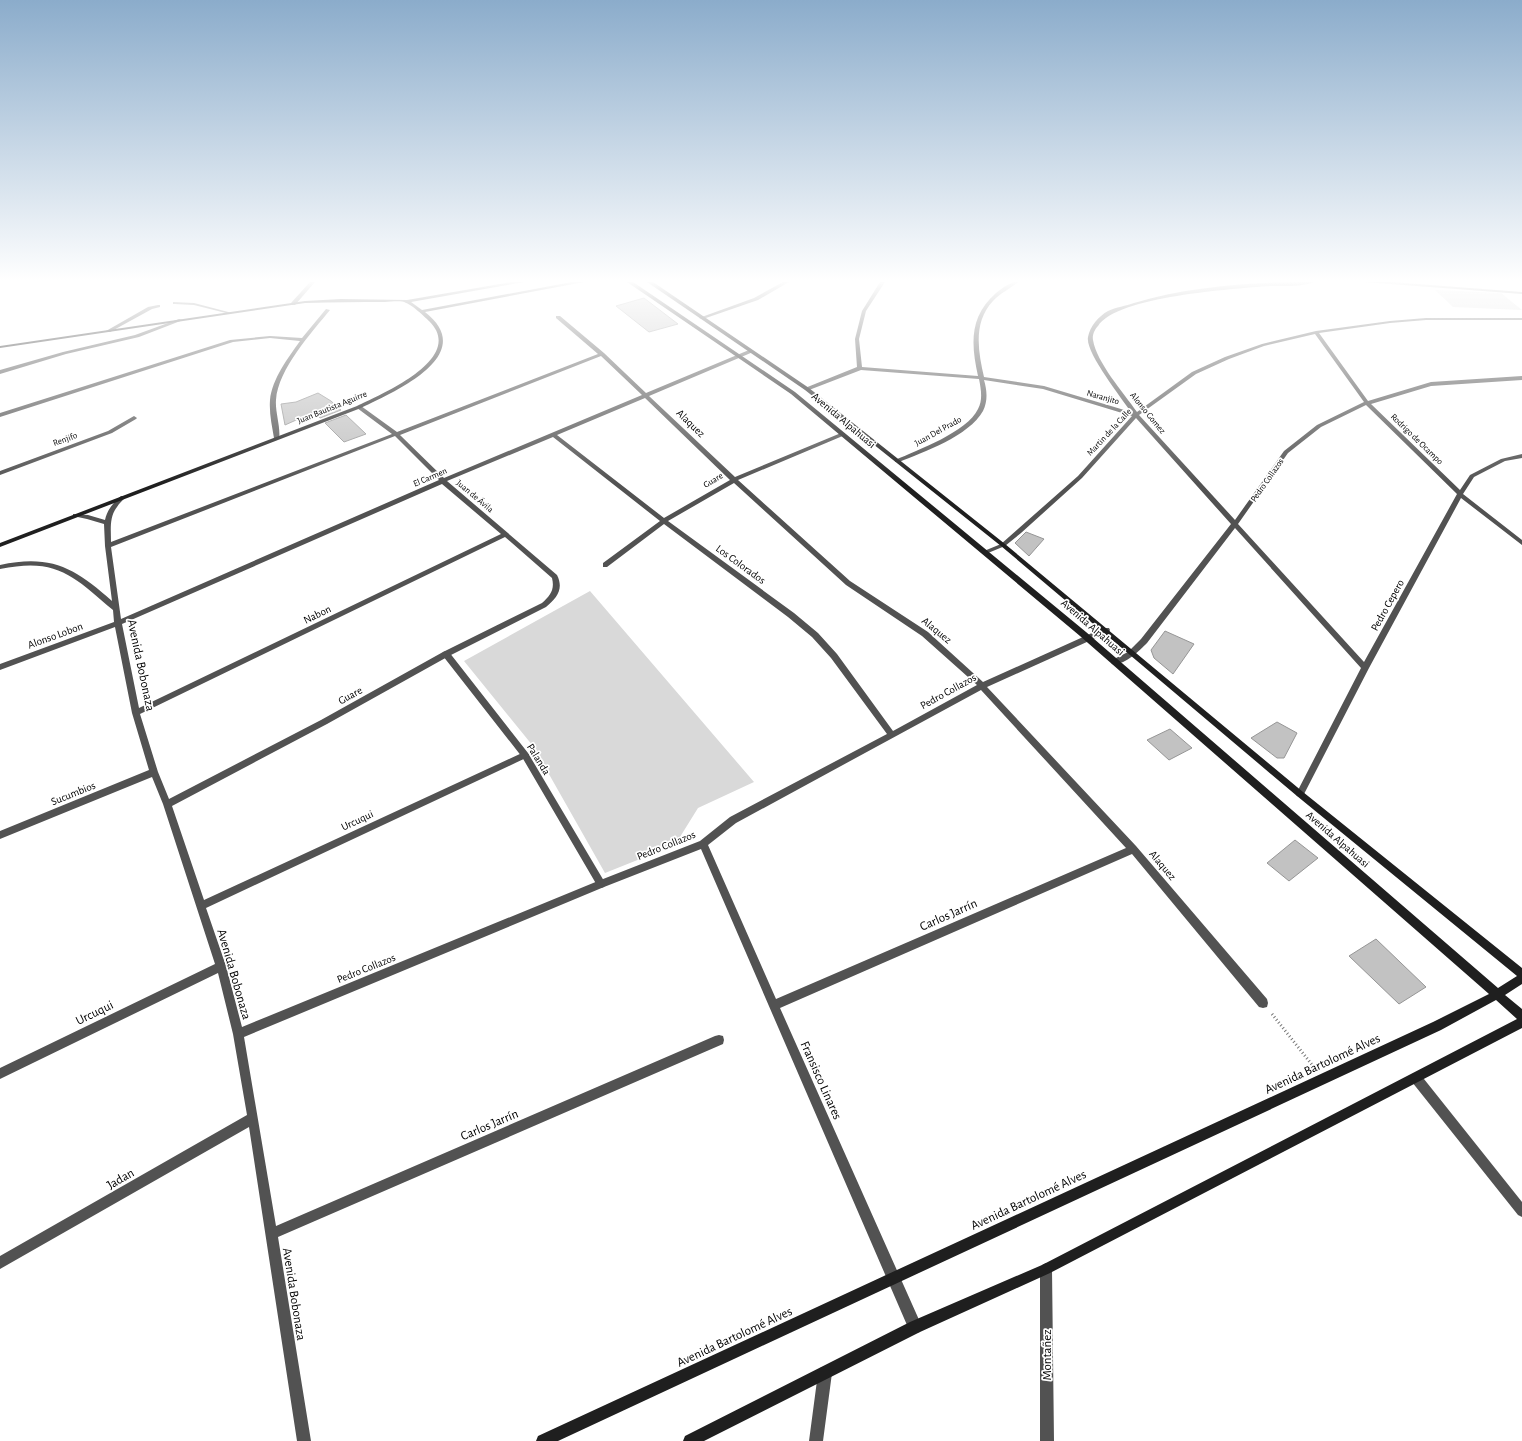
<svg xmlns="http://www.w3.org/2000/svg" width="1522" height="1441" font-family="'Alegreya Sans',sans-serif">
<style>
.green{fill:#d9d9d9}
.building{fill:#c2c2c2;stroke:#969696}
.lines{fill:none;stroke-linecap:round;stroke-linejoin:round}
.path{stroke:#747474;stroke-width:3;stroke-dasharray:1 2.5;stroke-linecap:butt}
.lane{fill:#525252;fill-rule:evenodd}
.street{fill:#525252;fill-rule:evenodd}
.secondary{fill:#1f1f1f;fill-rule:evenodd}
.labels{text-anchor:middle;stroke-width:3.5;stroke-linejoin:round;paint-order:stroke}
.far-street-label{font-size:9px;fill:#000;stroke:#fff}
.street-label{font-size:11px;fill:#000;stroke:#fff}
.near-street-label{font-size:13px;fill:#000;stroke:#fff}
</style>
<rect width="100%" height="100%" fill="#fff"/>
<path class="green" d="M 1435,290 L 1501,293 L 1522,310 L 1453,307 Z
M 590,591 L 754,782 L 698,808 L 675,845 L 605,873 L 533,746 L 464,661 Z"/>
<path class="building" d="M 644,298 L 678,324 L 649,332 L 616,306 Z
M 318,393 L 331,401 L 341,410 L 320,418 L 314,412 L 285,425 L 281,404 L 296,402 Z
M 346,415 L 366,434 L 344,442 L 325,423 Z
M 1026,532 L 1044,539 L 1029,556 L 1015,543 Z
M 1165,631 L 1194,644 L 1173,674 L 1154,658 L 1151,650 Z
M 1277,722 L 1297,733 L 1284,758 L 1277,758 L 1251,738 Z
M 1170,729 L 1192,748 L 1169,760 L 1147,740 Z
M 1295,840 L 1318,858 L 1289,881 L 1267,863 Z
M 1376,939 L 1426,987 L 1399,1004 L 1349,956 Z"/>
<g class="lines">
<path class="path" d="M 1272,1014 L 1313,1066"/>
<path class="lane" d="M 173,302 L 194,303 L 232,313 L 230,314 L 194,305 L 175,304 L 173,304 Z
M 158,305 L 160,305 L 160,307 L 152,309 L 110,332 L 106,331 L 148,307 Z
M 179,319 L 183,320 L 139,337 L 66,354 L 0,374 L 0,370 L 63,352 L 135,335 Z
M 446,651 L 449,652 L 528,753 L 604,881 L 606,884 L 604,887 L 601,888 L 598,887 L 522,757 L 443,656 L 442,654 L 443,652 Z"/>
<path class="street" d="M 310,282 L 315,282 L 295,305 L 291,305 L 291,303 Z
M 783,282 L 789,282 L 758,300 L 703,319 L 699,318 L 754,298 Z
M 880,282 L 885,282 L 866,311 L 859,339 L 862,367 L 978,376 C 971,344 969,317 996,293 C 1003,288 1009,282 1018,282 C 1010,289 1000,293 993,301 C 973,322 978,351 984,377 L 1044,386 L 1131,412 C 1121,397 1085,352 1088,337 C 1090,326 1099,316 1108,311 C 1116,307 1126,306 1134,303 C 1190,286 1255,282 1314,282 C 1302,287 1282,286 1269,286 C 1233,289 1117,296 1098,326 C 1095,329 1092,335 1093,340 C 1097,363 1123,392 1137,412 L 1192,372 L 1225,357 L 1262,344 L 1316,331 L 1390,321 L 1426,318 L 1522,318 L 1522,320 L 1426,320 L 1390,323 L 1319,333 L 1368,401 L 1431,382 L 1522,376 L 1522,380 L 1431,386 L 1371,404 L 1460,490 L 1470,475 L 1501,459 L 1522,454 L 1522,458 L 1505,461 L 1474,477 L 1463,494 L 1522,540 L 1522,545 L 1461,498 L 1369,668 L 1303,796 L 1300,797 L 1297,796 L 1296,794 L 1361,668 L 1235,528 L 1147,643 C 1139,651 1124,666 1112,664 L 1111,662 L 1112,660 L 1128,652 L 1141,639 L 1231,524 L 1136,418 L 1082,478 L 1021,533 L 1005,546 L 988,553 L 984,553 L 984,551 L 1001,544 L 1078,476 L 1132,416 L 1043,389 L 984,380 C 987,390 988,401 983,411 C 969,436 924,452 899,462 L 895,462 L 895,460 C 918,450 967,432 978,409 C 983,400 981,389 979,379 L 861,370 L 809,390 L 805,390 L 805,388 L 857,367 L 855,339 L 862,311 ZM 1315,334 L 1364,402 L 1317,425 L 1284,451 L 1235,520 L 1139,415 L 1196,374 L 1229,359 L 1264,346 ZM 1366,405 L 1457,494 L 1364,662 L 1238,524 L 1288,453 L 1321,427 Z
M 1364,282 L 1391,282 L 1522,292 L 1522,294 Z
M 326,309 L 330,310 C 312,332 278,369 276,400 C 275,412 281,428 279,439 L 274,438 C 272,426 269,413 270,400 C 272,379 288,358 300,341 L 270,338 L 233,342 L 0,417 L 0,413 L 230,340 L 270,336 L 302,338 Z
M 556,316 L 560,316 L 604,353 L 646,393 L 749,350 L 753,350 L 753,352 L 649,396 L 735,477 L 841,433 L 845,433 L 845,435 L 738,480 L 850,581 L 928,632 L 983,682 L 1103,628 L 1109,628 L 1110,630 L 1109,632 L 987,687 L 1136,846 L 1267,999 L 1268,1003 L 1267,1007 L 1263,1008 L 1259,1007 L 1132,854 L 780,1008 L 920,1322 L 921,1327 L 920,1332 L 915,1333 L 910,1332 L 701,849 L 604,887 L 244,1037 L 276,1226 L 715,1036 L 719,1035 L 723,1036 L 724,1040 L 723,1044 L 278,1237 L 311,1441 L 297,1441 L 249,1127 L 0,1269 L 0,1256 L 247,1115 L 233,1034 L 218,973 L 0,1079 L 0,1068 L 215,964 L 163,804 L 152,777 L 0,839 L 0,831 L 149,770 L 132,713 L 115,627 L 0,670 L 0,664 L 114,622 L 113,610 C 73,576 57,557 0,569 L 0,565 C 51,554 75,568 112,601 L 105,546 L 104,524 L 87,519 L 73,516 L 73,514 L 88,515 L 105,520 C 107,510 113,503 121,496 L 125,496 L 126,497 C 123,500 119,503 117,507 C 109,517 111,530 111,542 L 392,434 L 357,408 L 357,406 L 361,406 L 397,432 L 598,354 L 556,318 ZM 601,356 L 642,395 L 444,478 L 400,435 ZM 645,398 L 730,480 L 664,518 L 557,435 ZM 395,436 L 439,480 L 121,619 L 111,547 ZM 553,437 L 660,521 L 603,563 L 603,567 L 607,567 L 664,524 L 788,617 L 812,637 L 831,658 L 887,734 L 730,817 L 700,841 L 598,881 L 242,1027 L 226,966 L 206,908 L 528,757 L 529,755 L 528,753 L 522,753 L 204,900 L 172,806 L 327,724 L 449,656 L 546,607 C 557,598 564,589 557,575 L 447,481 ZM 734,483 L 846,585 L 922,636 L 977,685 L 893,731 L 837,654 L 818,633 L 794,613 L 668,521 ZM 442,484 L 501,534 L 139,708 L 122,624 ZM 505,537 L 552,578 C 555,590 550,596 542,603 L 443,652 L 321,720 L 169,799 L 158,772 L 140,714 ZM 981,690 L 1126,848 L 776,999 L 708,845 L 736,823 Z
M 134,416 L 137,418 L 136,419 L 112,433 L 0,475 L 0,471 L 108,431 Z
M 1416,1073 L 1420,1074 L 1522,1202 L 1522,1217 L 1518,1215 L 1412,1082 L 1411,1078 L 1412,1074 Z
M 1046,1263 L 1050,1265 L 1052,1269 L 1054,1441 L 1040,1441 L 1040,1269 L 1042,1265 Z
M 825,1366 L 830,1368 L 832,1373 L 823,1441 L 809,1441 L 818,1373 L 820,1368 Z"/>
<path class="secondary" d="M 511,282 L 524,282 L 411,302 L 422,310 L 572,282 L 584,282 L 425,312 C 480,355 394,392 361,408 L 0,547 L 0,543 L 357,406 C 382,394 467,358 429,321 C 425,317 411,304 406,303 C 401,300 391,302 385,302 C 358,302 332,302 305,303 L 0,348 L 0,346 L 305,301 L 341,299 L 407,300 Z
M 627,282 L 633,282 L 795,392 L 1086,632 L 1498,988 L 1517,976 L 1297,796 L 1001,546 L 858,432 L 805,390 L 647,282 L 653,282 L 809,388 L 1005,544 L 1303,792 L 1522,968 L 1522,984 L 1505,995 L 1522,1009 L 1522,1028 L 1050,1273 L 920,1332 L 704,1441 L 683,1441 L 685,1436 L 910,1322 L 1042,1265 L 1517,1019 L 1496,1000 L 1441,1030 L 558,1441 L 536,1441 L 538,1436 L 1433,1022 L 1489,994 L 1080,636 L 791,394 Z"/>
</g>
<linearGradient id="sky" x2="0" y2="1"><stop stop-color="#8baccb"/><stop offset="0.58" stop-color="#fff"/><stop offset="1" stop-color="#fff" stop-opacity="0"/></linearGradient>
<rect width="1522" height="484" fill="url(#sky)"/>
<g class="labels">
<g class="far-street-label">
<text transform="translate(1103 397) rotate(16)" y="3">Naranjito</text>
<text transform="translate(332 407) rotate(-22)" y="3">Juan Bautista Aguirre</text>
<text transform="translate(1148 413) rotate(51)" y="3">Alonso Gomez</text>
<text transform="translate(938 431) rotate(-29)" y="3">Juan Del Prado</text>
<text transform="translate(1109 432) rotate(-47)" y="3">Martin de la Calle</text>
<text transform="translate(65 439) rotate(-20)" y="3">Renjifo</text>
<text transform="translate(1417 439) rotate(44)" y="3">Rodrigo de Ocampo</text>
<text transform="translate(430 477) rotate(-23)" y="3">El Carmen</text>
<text transform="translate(713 480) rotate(-31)" y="3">Guare</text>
<text transform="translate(1267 480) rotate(-55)" y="3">Pedro Collazos</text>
<text transform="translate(475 496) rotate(40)" y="3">Juan de Ávila</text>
</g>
<g class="street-label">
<text transform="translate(844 420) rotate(40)" y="4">Avenida Alpahuasi</text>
<text transform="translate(691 423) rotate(44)" y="4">Alaquez</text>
<text transform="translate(741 564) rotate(36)" y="4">Los Colorados</text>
<text transform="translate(1387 605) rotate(-61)" y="4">Pedro Cepero</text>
<text transform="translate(317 614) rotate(-26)" y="4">Nabon</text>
<text transform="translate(1093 627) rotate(41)" y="4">Avenida Alpahuasi</text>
<text transform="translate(937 630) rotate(39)" y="4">Alaquez</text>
<text transform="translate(55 635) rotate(-20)" y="4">Alonso Lobon</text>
<text transform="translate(948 691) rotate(-29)" y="4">Pedro Collazos</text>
<text transform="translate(350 695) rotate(-29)" y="4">Guare</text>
<text transform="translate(539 759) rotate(58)" y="4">Palanda</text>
<text transform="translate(73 793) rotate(-22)" y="4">Sucumbios</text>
<text transform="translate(357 820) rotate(-25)" y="4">Urcuqui</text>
<text transform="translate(1338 839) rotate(41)" y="4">Avenida Alpahuasi</text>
<text transform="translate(666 845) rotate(-22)" y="4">Pedro Collazos</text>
<text transform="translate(1163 865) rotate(50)" y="4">Alaquez</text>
<text transform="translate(366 968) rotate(-22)" y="4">Pedro Collazos</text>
</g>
<g class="near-street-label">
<text transform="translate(142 665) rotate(78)" y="5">Avenida Bobonaza</text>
<text transform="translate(948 914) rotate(-24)" y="5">Carlos Jarrín</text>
<text transform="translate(235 974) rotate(74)" y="5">Avenida Bobonaza</text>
<text transform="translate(94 1012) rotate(-26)" y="5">Urcuqui</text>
<text transform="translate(1322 1063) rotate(-25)" y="5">Avenida Bartolomé Alves</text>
<text transform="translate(822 1080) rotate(66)" y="5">Fransisco Linares</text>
<text transform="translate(489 1124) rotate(-23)" y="5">Carlos Jarrín</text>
<text transform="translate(120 1178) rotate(-30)" y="5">Jadan</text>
<text transform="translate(1028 1199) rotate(-25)" y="5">Avenida Bartolomé Alves</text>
<text transform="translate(295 1294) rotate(81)" y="5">Avenida Bobonaza</text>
<text transform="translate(734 1336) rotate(-25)" y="5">Avenida Bartolomé Alves</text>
<text transform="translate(1046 1355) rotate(-90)" y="5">Montañez</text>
</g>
</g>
</svg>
